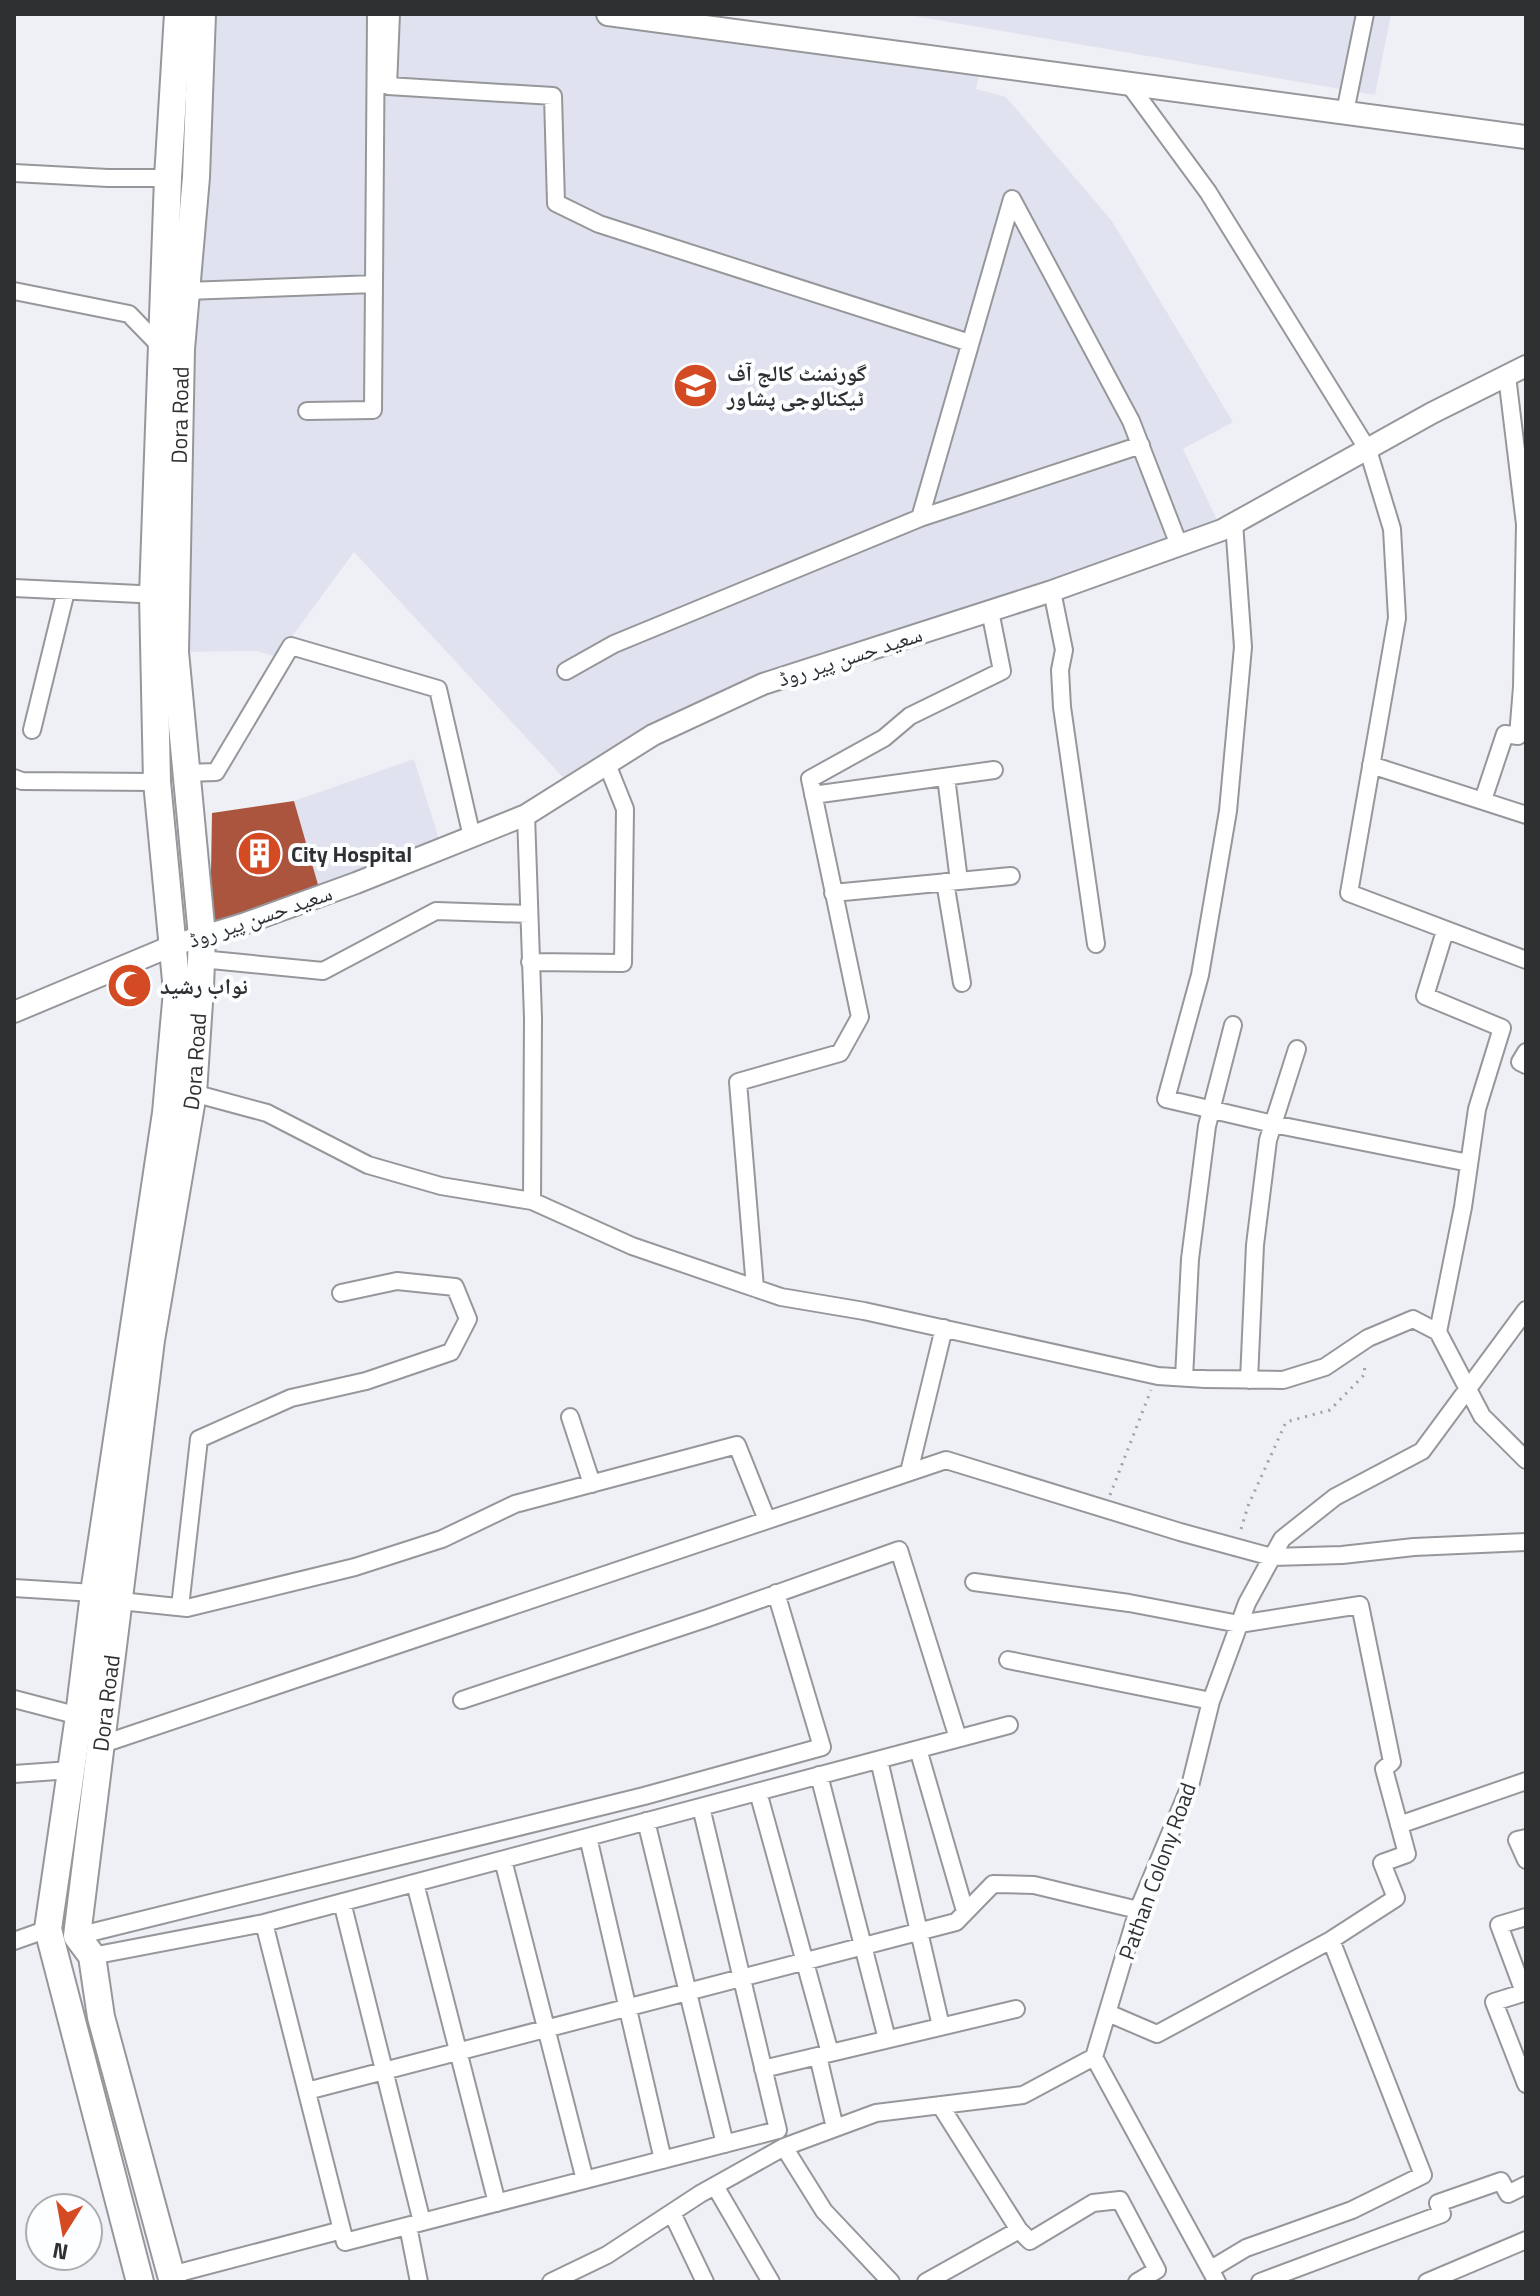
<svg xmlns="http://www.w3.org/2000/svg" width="1540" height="2296" font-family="'Titillium Web','Noto Naskh Arabic',sans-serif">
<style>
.built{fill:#e0e3ef}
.building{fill:#ab553f}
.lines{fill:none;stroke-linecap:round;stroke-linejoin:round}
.minor-casing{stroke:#96979b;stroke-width:20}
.tertiary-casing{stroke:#96979b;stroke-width:24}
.secondary-casing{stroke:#96979b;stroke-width:26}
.primary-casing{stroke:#96979b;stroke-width:30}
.path{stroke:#9fa0a4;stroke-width:3;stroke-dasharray:2 6;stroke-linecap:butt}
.minor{stroke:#fff;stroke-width:16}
.tertiary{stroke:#fff;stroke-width:20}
.secondary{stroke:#fff;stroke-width:22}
.primary{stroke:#fff;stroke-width:26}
.labels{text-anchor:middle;stroke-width:8;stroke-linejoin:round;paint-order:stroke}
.poi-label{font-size:22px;font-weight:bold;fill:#2f3032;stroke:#fdfeff;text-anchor:start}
.street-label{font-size:22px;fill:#2f3032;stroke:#fdfeff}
</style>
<rect width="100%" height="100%" fill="#eff0f5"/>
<path class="built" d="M 202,14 L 608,14 L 982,63 L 976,89 L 1006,97 L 1112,221 L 1233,422 L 1183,449 L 1222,530 L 763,684 L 571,786 L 354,552 L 277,657 L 257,651 L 175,652 Z
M 903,14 L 1391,14 L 1375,95 Z
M 414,759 L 439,839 L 321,895 L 294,801 Z"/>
<path class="building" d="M 294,801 L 321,895 L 210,930 L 212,813 Z"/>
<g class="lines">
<defs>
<path id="minor" d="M 391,14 L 388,86 L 553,96 L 556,203 L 599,224 L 970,343
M 1128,83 L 1208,192 L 1368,450 L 1392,529 L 1397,618 L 1349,893 L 1526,960
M 1345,112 L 1365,14
M 14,173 L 108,178 L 168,178
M 14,291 L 129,314 L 162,348
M 186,291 L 374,284 L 376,14
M 307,411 L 373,410 L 374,284
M 920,518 L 1141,445
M 1234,523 L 1243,647 L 1228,811 L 1200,975 L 1166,1099 L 1273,1124 L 1469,1163
M 14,588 L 160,595
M 1052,591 L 1064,650 L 1060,670 L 1062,707 L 1096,944
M 566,671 L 614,644 L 920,518 L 1012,199 L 1131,421 L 1179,545
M 32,730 L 66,591
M 1371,765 L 1526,815
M 185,773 L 216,772 L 291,646 L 438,689 L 472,837
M 946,777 L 959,881
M 14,778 L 22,781 L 157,782
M 813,795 L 994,770
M 1483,800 L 1505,734 L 1518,736 L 1522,687 L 1525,524 L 1507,376
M 526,815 L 533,1018 L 532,1201
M 945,882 L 962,983
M 833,893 L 1011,876
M 201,959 L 323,971 L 436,911 L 529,914
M 530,962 L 623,963 L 625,809 L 607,764
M 1526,1052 L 1520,1062 L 1526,1065
M 193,1093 L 267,1113 L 368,1165 L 441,1186 L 532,1201 L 632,1246 L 781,1297 L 864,1311 L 1158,1376 L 1205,1379 L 1283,1380 L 1325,1367 L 1368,1338 L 1413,1319 L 1438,1332 L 1482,1416 L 1526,1460
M 755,1288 L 738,1082 L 840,1053 L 860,1017 L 810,779 L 884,738 L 910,716 L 1002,671 L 990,611
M 1438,1332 L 1463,1207 L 1477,1109 L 1502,1028 L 1425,996 L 1445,931
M 1184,1378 L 1190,1259 L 1207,1126 L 1233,1025
M 1249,1380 L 1255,1245 L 1268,1140 L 1297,1049
M 570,1417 L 592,1484
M 909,1472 L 944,1328
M 974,1582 L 1129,1603 L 1239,1624 L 1360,1605 L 1392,1762 L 1384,1769 L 1407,1854 L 1382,1863 L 1396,1898 L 1331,1940
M 14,1588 L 94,1593
M 120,1601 L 187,1608 L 355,1567 L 442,1539 L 515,1504 L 737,1445 L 767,1520
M 180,1607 L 199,1439 L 291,1398 L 366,1381 L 451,1352 L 468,1319 L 455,1287 L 397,1281 L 341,1293
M 1008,1660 L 1211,1701
M 14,1699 L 79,1716
M 462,1700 L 708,1618 L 899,1550 L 958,1738
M 100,1745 L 946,1460 L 1180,1532 L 1272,1557 L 1342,1555 L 1414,1547 L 1526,1542
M 918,1749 L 965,1911
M 879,1760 L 941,2026
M 14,1774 L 71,1770
M 819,1775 L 887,2039
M 758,1792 L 830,2053
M 646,1821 L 725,2144
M 1399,1825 L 1526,1781
M 588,1837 L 663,2160
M 1526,1838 L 1517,1840 L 1526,1860
M 503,1860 L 585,2180
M 415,1883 L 497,2203
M 342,1902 L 422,2222
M 264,1923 L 345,2242 L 778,2130 L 701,1807
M 77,1936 L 644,1796 L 822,1747 L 776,1593
M 14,1941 L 48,1929
M 92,1956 L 264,1923 L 1009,1725
M 1524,1992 L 1499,1925 L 1526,1917
M 1526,1992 L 1494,2002 L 1526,2084
M 1108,2013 L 1157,2034 L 1331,1940 L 1423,2175 L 1352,2210 L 1246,2248 L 1211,2269
M 818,2056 L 835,2128
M 1094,2057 L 1217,2282
M 763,2069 L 1016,2009
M 307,2091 L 956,1922 L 993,1884 L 1034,1885 L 1138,1910
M 784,2147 L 824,2211 L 891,2282
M 715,2186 L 771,2282
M 672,2213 L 705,2282
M 408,2226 L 419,2282
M 1019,2230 L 1030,2241 L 1093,2203 L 1120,2200 L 1157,2270 L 1137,2282
M 171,2275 L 342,2230
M 551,2282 L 607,2255 L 700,2194 L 784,2147 L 876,2113 L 1023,2095 L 1094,2057 L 1138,1910 L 1190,1786 L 1211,1701 L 1247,1603 L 1282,1539 L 1335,1497 L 1422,1451 L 1526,1310
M 926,2282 L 1019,2230 L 940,2105
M 1260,2282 L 1442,2214 L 1438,2203 L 1501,2181 L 1508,2194 L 1526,2185
M 1427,2282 L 1526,2240"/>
<path id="tertiary" d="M 14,1012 L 174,945 L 246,923 L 356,883 L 526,815 L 653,735 L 763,684 L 1052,591 L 1222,530 L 1432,413 L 1526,366"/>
<path id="secondary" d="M 608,14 L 1526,137"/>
<g id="primary">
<path d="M 140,2282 L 48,1929 L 79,1716 L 94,1593 L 166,1113 L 177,991 L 157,782 L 153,595 L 168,178 L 178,14"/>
<path id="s1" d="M 173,2282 L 101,2017 L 92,1956 L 77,1936 L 151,1340 L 193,1093 L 200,987 L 202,936 L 175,652 L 181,349 L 196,177 L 202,14"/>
</g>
</defs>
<use href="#minor" class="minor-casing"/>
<use href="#tertiary" class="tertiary-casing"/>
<use href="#secondary" class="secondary-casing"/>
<use href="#primary" class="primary-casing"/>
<path class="path" d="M 1110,1495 L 1151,1390
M 1241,1529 L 1248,1506 L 1286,1422 L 1330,1410 L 1365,1374 L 1364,1363"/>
<use href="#minor" class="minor"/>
<use href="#tertiary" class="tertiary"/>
<use href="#secondary" class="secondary"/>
<use href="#primary" class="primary"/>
</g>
<defs>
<symbol id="university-disc" viewBox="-11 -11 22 22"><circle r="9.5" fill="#d34a23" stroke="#fdfeff"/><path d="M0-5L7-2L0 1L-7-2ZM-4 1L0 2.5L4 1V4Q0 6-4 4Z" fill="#fff"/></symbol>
<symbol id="building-disc" viewBox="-11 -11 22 22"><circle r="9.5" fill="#d34a23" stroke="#fdfeff"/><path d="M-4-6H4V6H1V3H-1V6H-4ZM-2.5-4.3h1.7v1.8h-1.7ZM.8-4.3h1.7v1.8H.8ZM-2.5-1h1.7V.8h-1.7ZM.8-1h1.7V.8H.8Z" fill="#fff"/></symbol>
<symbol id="mosque-disc" viewBox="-11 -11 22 22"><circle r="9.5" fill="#d34a23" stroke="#fdfeff"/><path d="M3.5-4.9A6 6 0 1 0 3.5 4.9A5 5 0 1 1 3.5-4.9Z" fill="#fff"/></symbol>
</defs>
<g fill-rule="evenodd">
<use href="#university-disc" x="670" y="360" width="51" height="51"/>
<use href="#building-disc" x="234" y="828" width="51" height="51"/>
<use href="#mosque-disc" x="104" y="960" width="51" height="51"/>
</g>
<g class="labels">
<g class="poi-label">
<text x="727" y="381">گورنمنٹ کالج آف<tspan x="727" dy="25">ٹیکنالوجی پشاور</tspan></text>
<text x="291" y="862">City Hospital</text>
<text x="160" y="994">نواب رشید</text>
</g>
<g class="street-label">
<text dy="8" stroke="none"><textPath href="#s1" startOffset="1892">Dora Road</textPath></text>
<text transform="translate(850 656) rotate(-18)" y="8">سعید حسن پیر روڈ</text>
<text transform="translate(260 916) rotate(-19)" y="8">سعید حسن پیر روڈ</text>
<text dy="8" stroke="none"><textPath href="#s1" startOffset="1244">Dora Road</textPath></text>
<text dy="8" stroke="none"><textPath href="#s1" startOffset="596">Dora Road</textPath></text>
<text transform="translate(1157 1871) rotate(-70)" y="8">Pathan Colony Road</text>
</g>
</g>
<rect width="1540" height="2296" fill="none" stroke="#2f3032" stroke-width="32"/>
<g transform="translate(64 2232) rotate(191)"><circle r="38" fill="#fdfeff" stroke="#abacad" stroke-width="2"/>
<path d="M0-6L14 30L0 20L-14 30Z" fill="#d34a23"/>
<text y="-12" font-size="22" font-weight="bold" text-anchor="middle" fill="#2f3032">N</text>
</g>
</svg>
